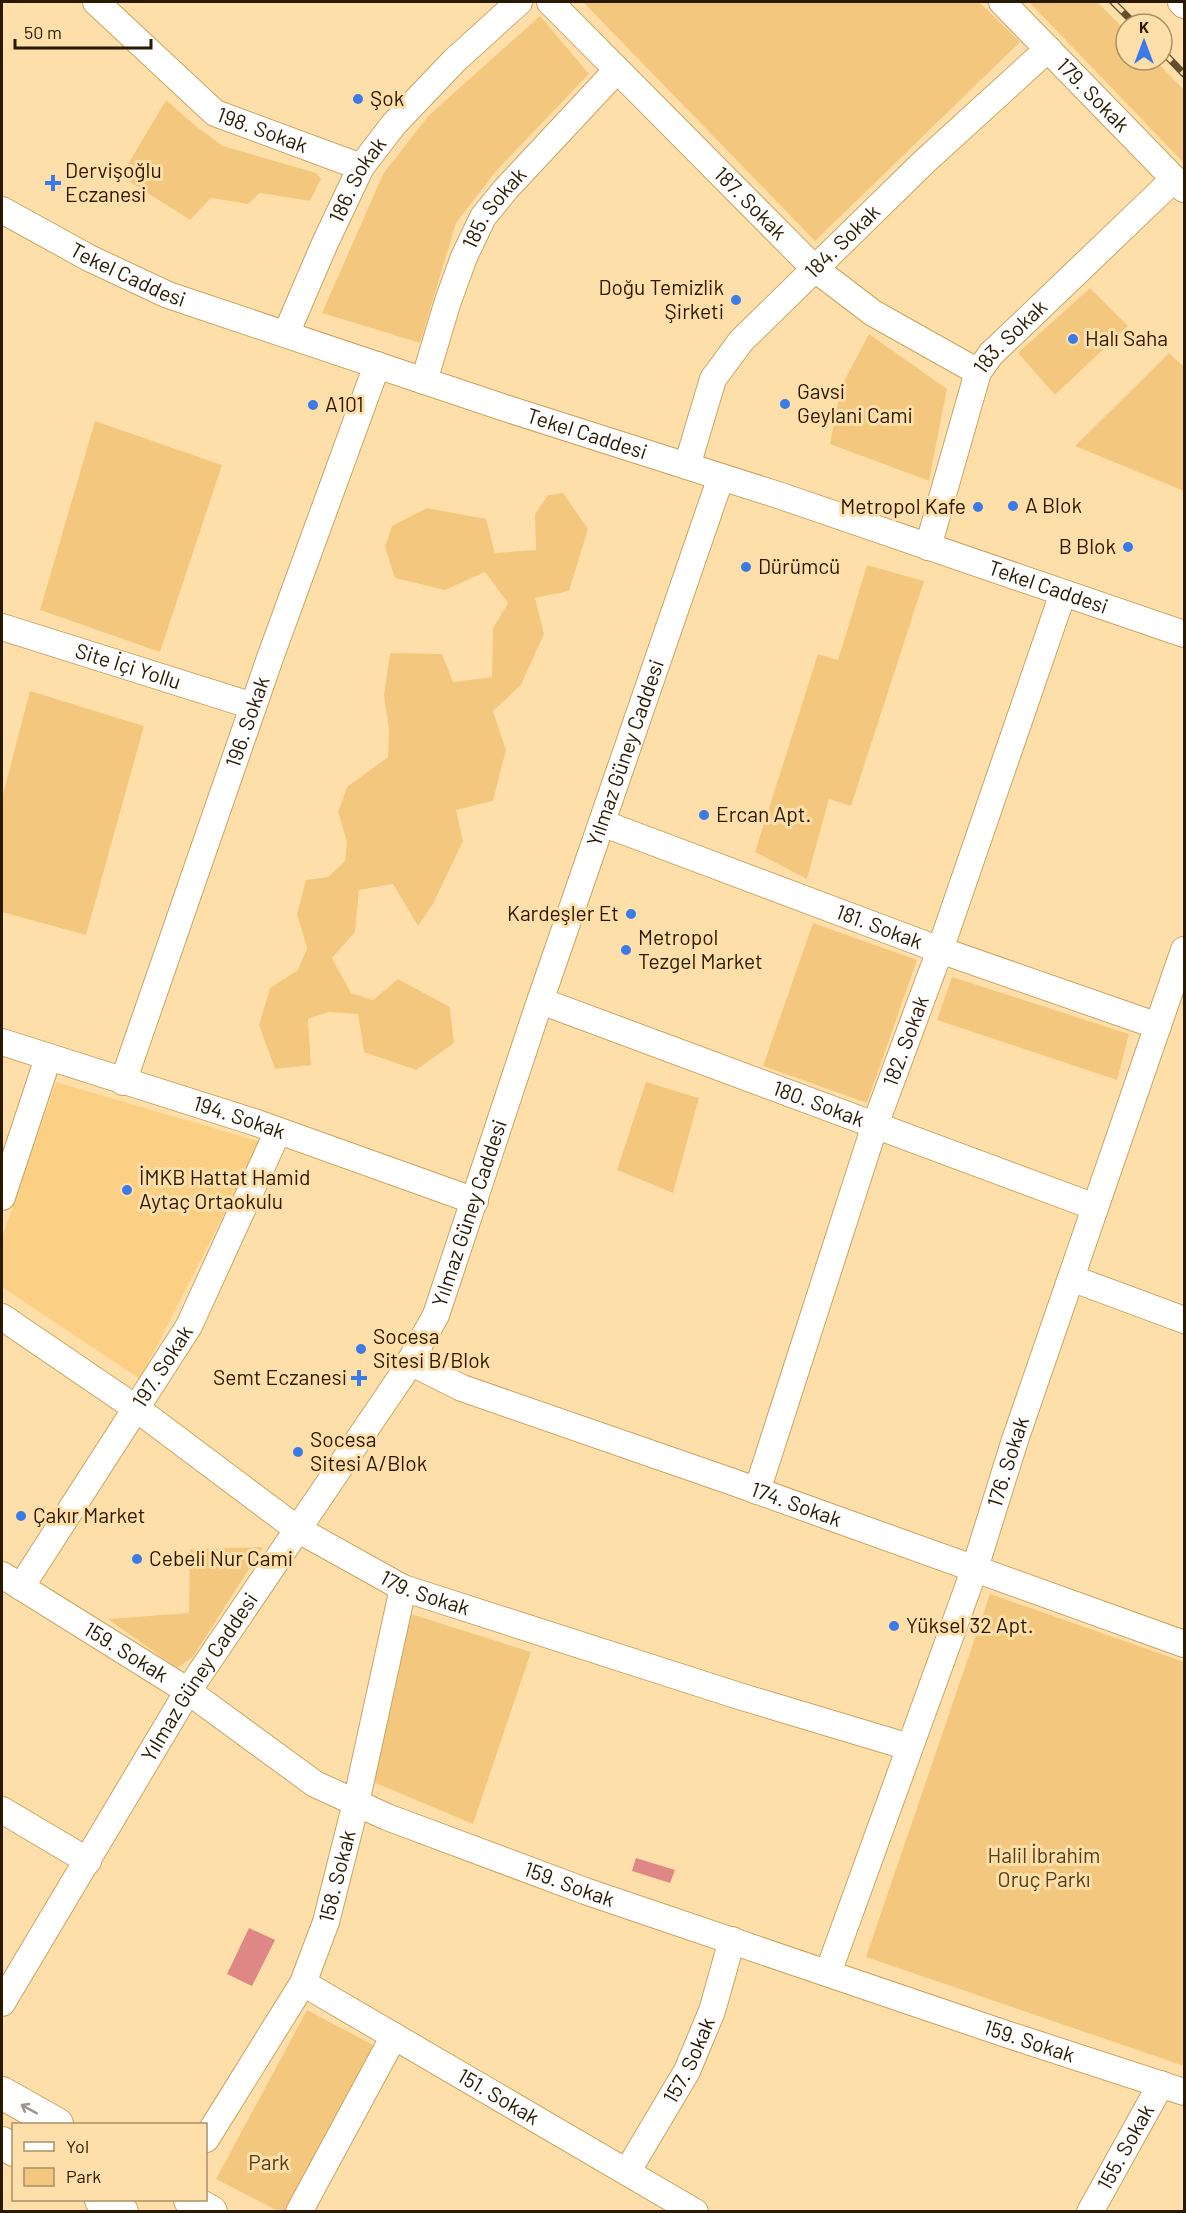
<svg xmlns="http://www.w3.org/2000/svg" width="1186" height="2213" font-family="Barlow,sans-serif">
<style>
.built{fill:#fcd084}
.green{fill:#f3c87e}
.water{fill:#de8786}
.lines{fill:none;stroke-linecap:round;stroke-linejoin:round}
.minor-casing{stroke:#caa360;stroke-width:28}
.major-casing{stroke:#caa360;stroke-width:34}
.minor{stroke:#fff;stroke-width:26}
.major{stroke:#fff;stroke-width:32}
.rail-casing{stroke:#634f2e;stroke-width:7}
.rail{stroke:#ffdfa9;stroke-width:4.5;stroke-dasharray:14;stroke-linecap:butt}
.oneway{stroke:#9e988c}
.poi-dot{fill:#3a7ae9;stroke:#ffdfa9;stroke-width:2}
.labels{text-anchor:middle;stroke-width:6;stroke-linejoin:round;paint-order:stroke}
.street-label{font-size:21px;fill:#281900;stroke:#ffdfa9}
.poi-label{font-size:21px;fill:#281900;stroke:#ffdfa9;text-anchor:start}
.park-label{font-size:21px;fill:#4f3d1c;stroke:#ffdfa9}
</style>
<rect width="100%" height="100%" fill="#ffdfa9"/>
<path class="built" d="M 56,1082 L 261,1142 L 140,1379 L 2,1287 L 2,1238 Z"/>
<path class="green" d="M 583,2 L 979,2 L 1020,42 L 815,241 Z
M 1029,2 L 1097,2 L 1126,31 L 1126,60 L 1155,60 L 1184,90 L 1184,163 Z
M 540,16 L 589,74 L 496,171 L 456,223 L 420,343 L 322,313 L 383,174 L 429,115 Z
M 166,100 L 197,127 L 223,146 L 316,173 L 321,179 L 310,201 L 260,193 L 248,204 L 211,198 L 190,220 L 121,176 Z
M 1090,288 L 1128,326 L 1055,395 L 1018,353 Z
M 869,334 L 947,389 L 929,481 L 830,444 L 841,387 Z
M 1169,353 L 1184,367 L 1184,491 L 1075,446 Z
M 95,421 L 222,465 L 160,652 L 40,610 Z
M 563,493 L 588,529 L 569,591 L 535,598 L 544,634 L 521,685 L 493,711 L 506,750 L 493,801 L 456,810 L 463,841 L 433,904 L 418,926 L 393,884 L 359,890 L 355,932 L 332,958 L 351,993 L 373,1000 L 398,979 L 450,1007 L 454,1043 L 416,1070 L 364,1052 L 358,1014 L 328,1012 L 308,1019 L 311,1065 L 275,1069 L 259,1025 L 270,988 L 298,970 L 307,948 L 297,914 L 306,880 L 328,877 L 345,861 L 347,842 L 338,812 L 347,787 L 388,757 L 389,730 L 384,695 L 390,653 L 442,654 L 453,682 L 492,677 L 493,628 L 508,603 L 485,572 L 445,590 L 395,578 L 385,547 L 392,526 L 427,508 L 486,519 L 495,553 L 536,550 L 535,514 L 548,495 Z
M 867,565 L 924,581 L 851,806 L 829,799 L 807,879 L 755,852 L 818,654 L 838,660 Z
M 30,691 L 144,726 L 86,935 L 2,912 L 2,798 Z
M 813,923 L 917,960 L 867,1103 L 763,1066 Z
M 952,977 L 1129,1034 L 1117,1080 L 937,1020 Z
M 646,1082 L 699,1098 L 673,1193 L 617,1170 Z
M 263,1547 L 193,1657 L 177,1668 L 108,1619 L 189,1613 L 190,1549 Z
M 990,1594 L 1184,1662 L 1184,2066 L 866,1957 Z
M 411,1614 L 531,1652 L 473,1824 L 373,1782 Z
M 307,2010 L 375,2046 L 287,2211 L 278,2211 L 216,2179 Z"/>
<path class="water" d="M 636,1858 L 675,1870 L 670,1883 L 632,1871 Z
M 249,1928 L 275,1940 L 252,1986 L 227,1974 Z"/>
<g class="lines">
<defs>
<g id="minor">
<path id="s1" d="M 96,2 L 215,113 L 361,167"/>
<path id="s2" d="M 550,2 L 814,268 L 873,313 L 978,372"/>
<path id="s3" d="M 1002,2 L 1184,189"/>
<path d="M 1181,2 L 1184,5"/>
<path id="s4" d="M 2,210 L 89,258 L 168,295 L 505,408 L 778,495 L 1184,634"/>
<path id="s5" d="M 286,334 L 325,243 L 361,167 L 394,124 L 455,60 L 519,2"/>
<path id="s6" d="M 424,381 L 448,301 L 464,257 L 483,217 L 505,190 L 617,70"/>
<path id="s7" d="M 687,466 L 713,379 L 741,341 L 924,162 L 1048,49"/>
<path id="s8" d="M 928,547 L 978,372 L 991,354 L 1010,336 L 1174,179"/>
<path id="s9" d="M 2,627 L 253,706"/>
<path id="s10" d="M 602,823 L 940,950 L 1158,1026"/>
<path id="s11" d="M 541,1001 L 1095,1207"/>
<path id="s12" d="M 2,1042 L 254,1122 L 475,1201"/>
<path id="s13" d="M 123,1082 L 270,658 L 377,365"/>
<path d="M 2,1197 L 48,1058"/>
<path d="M 1071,1278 L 1184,1320"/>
<path id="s14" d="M 2,1317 L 137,1409 L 297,1529 L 403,1588 L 739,1696 L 909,1747"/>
<path id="s15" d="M 410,1362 L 462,1388 L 730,1481 L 1184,1644"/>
<path id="s16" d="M 757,1491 L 875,1125 L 940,950 L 1063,593"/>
<path id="s17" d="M 2,1575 L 188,1691 L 315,1784 L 387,1817 L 585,1891 L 1006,2034 L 1184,2092"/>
<path id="s18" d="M 21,1587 L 189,1326 L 278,1131"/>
<path d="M 2,1810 L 88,1861"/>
<path id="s19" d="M 828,1973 L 975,1568 L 1015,1440 L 1184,950"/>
<path id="s20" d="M 303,1983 L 695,2212"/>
<path id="s21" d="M 2,2003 L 188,1691 L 403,1374 L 436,1315 L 537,1010 L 721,477"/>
<path id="s22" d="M 206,2139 L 303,1983 L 326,1922 L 356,1803 L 403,1588"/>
<path id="s23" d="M 627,2172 L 687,2071 L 712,2011 L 732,1940"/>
<path d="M 299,2212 L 394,2036"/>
<path id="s24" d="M 1090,2212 L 1161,2084"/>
</g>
<path id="major" d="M 2,2093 L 57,2124
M 2,2143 L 14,2150
M 101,2200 L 122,2212
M 190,2200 L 211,2212"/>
</defs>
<use href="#minor" class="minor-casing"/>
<use href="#major" class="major-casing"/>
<use href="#minor" class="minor"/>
<use href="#major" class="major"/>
<defs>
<path id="rail" d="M 1113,2 L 1135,24
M 1162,51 L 1184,74"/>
</defs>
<use href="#rail" class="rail-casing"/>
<use href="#rail" class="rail"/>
</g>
<defs><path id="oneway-shaft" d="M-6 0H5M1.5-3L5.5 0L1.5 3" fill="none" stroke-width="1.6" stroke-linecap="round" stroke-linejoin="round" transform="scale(1.5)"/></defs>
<use class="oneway" href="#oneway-shaft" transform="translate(29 2109) rotate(-151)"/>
<g class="poi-dot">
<circle cx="358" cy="99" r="6"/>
<path d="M50 174h6v6h6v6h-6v6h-6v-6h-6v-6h6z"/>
<circle cx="736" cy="300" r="6"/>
<circle cx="1073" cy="339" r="6"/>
<circle cx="785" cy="404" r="6"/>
<circle cx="313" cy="405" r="6"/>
<circle cx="1013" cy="506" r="6"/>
<circle cx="978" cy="507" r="6"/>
<circle cx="1128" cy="547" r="6"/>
<circle cx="746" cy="567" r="6"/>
<circle cx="704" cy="815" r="6"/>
<circle cx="631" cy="914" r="6"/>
<circle cx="626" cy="950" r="6"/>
<circle cx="127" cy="1190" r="6"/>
<circle cx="361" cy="1349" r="6"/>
<path d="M356 1369h6v6h6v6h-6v6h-6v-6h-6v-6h6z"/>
<circle cx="298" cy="1452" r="6"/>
<circle cx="21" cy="1516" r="6"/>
<circle cx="137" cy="1559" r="6"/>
<circle cx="894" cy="1626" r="6"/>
</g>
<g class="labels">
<g class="street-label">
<text dy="7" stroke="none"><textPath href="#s3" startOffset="130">179. Sokak</textPath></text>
<text dy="7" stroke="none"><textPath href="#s1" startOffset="213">198. Sokak</textPath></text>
<text dy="7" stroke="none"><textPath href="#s5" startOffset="170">186. Sokak</textPath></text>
<text dy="7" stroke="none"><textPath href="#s2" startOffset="284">187. Sokak</textPath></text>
<text dy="7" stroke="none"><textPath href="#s6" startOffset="188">185. Sokak</textPath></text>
<text dy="7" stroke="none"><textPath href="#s7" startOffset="280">184. Sokak</textPath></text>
<text dy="7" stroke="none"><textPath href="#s4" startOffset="142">Tekel Caddesi</textPath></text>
<text dy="7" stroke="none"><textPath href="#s8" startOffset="230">183. Sokak</textPath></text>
<text dy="7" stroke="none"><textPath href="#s4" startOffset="628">Tekel Caddesi</textPath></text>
<text dy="7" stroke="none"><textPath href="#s4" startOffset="1114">Tekel Caddesi</textPath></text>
<text dy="7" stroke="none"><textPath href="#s9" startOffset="132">Site İçi Yollu</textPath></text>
<text dy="7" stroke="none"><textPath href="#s13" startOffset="381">196. Sokak</textPath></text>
<text dy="7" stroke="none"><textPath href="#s21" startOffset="1407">Yılmaz Güney Caddesi</textPath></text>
<text dy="7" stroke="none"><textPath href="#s10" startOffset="296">181. Sokak</textPath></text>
<text dy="7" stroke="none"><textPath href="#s16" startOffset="474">182. Sokak</textPath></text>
<text dy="7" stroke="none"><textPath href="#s11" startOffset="296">180. Sokak</textPath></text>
<text dy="7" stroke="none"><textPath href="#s12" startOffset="249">194. Sokak</textPath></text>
<text dy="7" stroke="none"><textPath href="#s21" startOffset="921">Yılmaz Güney Caddesi</textPath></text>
<text dy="7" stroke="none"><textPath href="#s18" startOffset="262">197. Sokak</textPath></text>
<text dy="7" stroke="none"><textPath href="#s19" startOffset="542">176. Sokak</textPath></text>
<text dy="7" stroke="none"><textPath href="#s15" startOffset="412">174. Sokak</textPath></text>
<text dy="7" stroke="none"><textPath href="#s14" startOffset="507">179. Sokak</textPath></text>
<text dy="7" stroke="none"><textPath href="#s17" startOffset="146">159. Sokak</textPath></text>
<text dy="7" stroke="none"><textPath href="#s21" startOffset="381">Yılmaz Güney Caddesi</textPath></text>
<text dy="7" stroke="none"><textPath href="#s22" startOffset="296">158. Sokak</textPath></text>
<text dy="7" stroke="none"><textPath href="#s17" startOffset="650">159. Sokak</textPath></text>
<text dy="7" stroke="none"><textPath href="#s17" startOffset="1136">159. Sokak</textPath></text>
<text dy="7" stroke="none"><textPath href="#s23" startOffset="128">157. Sokak</textPath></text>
<text dy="7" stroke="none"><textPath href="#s20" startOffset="226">151. Sokak</textPath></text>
<text dy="7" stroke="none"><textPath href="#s24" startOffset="74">155. Sokak</textPath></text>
</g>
<g class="poi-label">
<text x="370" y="106">Şok</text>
<text x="65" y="178">Dervişoğlu<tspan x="65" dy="24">Eczanesi</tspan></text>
<text x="724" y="295" text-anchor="end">Doğu Temizlik<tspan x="724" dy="24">Şirketi</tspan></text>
<text x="1085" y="346">Halı Saha</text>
<text x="797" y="399">Gavsi<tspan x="797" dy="24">Geylani Cami</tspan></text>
<text x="325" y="412">A101</text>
<text x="1025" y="513">A Blok</text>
<text x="966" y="514" text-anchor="end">Metropol Kafe</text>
<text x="1116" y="554" text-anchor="end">B Blok</text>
<text x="758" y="574">Dürümcü</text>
<text x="716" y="822">Ercan Apt.</text>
<text x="619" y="921" text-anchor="end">Kardeşler Et</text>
<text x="638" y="945">Metropol<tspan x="638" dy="24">Tezgel Market</tspan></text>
<text x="139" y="1185">İMKB Hattat Hamid<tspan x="139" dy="24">Aytaç Ortaokulu</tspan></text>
<text x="373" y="1344">Socesa<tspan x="373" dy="24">Sitesi B/Blok</tspan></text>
<text x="347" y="1385" text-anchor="end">Semt Eczanesi</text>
<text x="310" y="1447">Socesa<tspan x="310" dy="24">Sitesi A/Blok</tspan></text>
<text x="33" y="1523">Çakır Market</text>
<text x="149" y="1566">Cebeli Nur Cami</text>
<text x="906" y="1633">Yüksel 32 Apt.</text>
</g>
<g class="park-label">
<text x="1044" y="1863">Halil İbrahim<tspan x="1044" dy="24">Oruç Parkı</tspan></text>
<text x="269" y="2170">Park</text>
</g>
</g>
<rect width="1186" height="2213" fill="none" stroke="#281900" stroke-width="6"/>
<rect x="12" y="2123" width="195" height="78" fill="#ffdfa9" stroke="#a99065" stroke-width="1.5"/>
<rect x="24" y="2142" width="30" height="9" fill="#ffffff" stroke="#a99065" stroke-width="1.5"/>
<text x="66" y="2153" font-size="18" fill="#281900">Yol</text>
<rect x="24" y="2168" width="30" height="18" fill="#f3c87e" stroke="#a99065" stroke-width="1.5"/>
<text x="66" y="2183" font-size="18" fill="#281900">Park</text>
<g transform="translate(1144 42)"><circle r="28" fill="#ffdfa9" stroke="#a99065" stroke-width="1.5"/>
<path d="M0-4.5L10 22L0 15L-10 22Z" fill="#3a7ae9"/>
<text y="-9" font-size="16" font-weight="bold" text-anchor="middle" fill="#281900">K</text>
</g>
<path d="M15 39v9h136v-9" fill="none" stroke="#281900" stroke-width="3"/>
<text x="24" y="39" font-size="18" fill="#281900" stroke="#ffdfa9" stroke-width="4.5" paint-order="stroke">50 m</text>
</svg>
